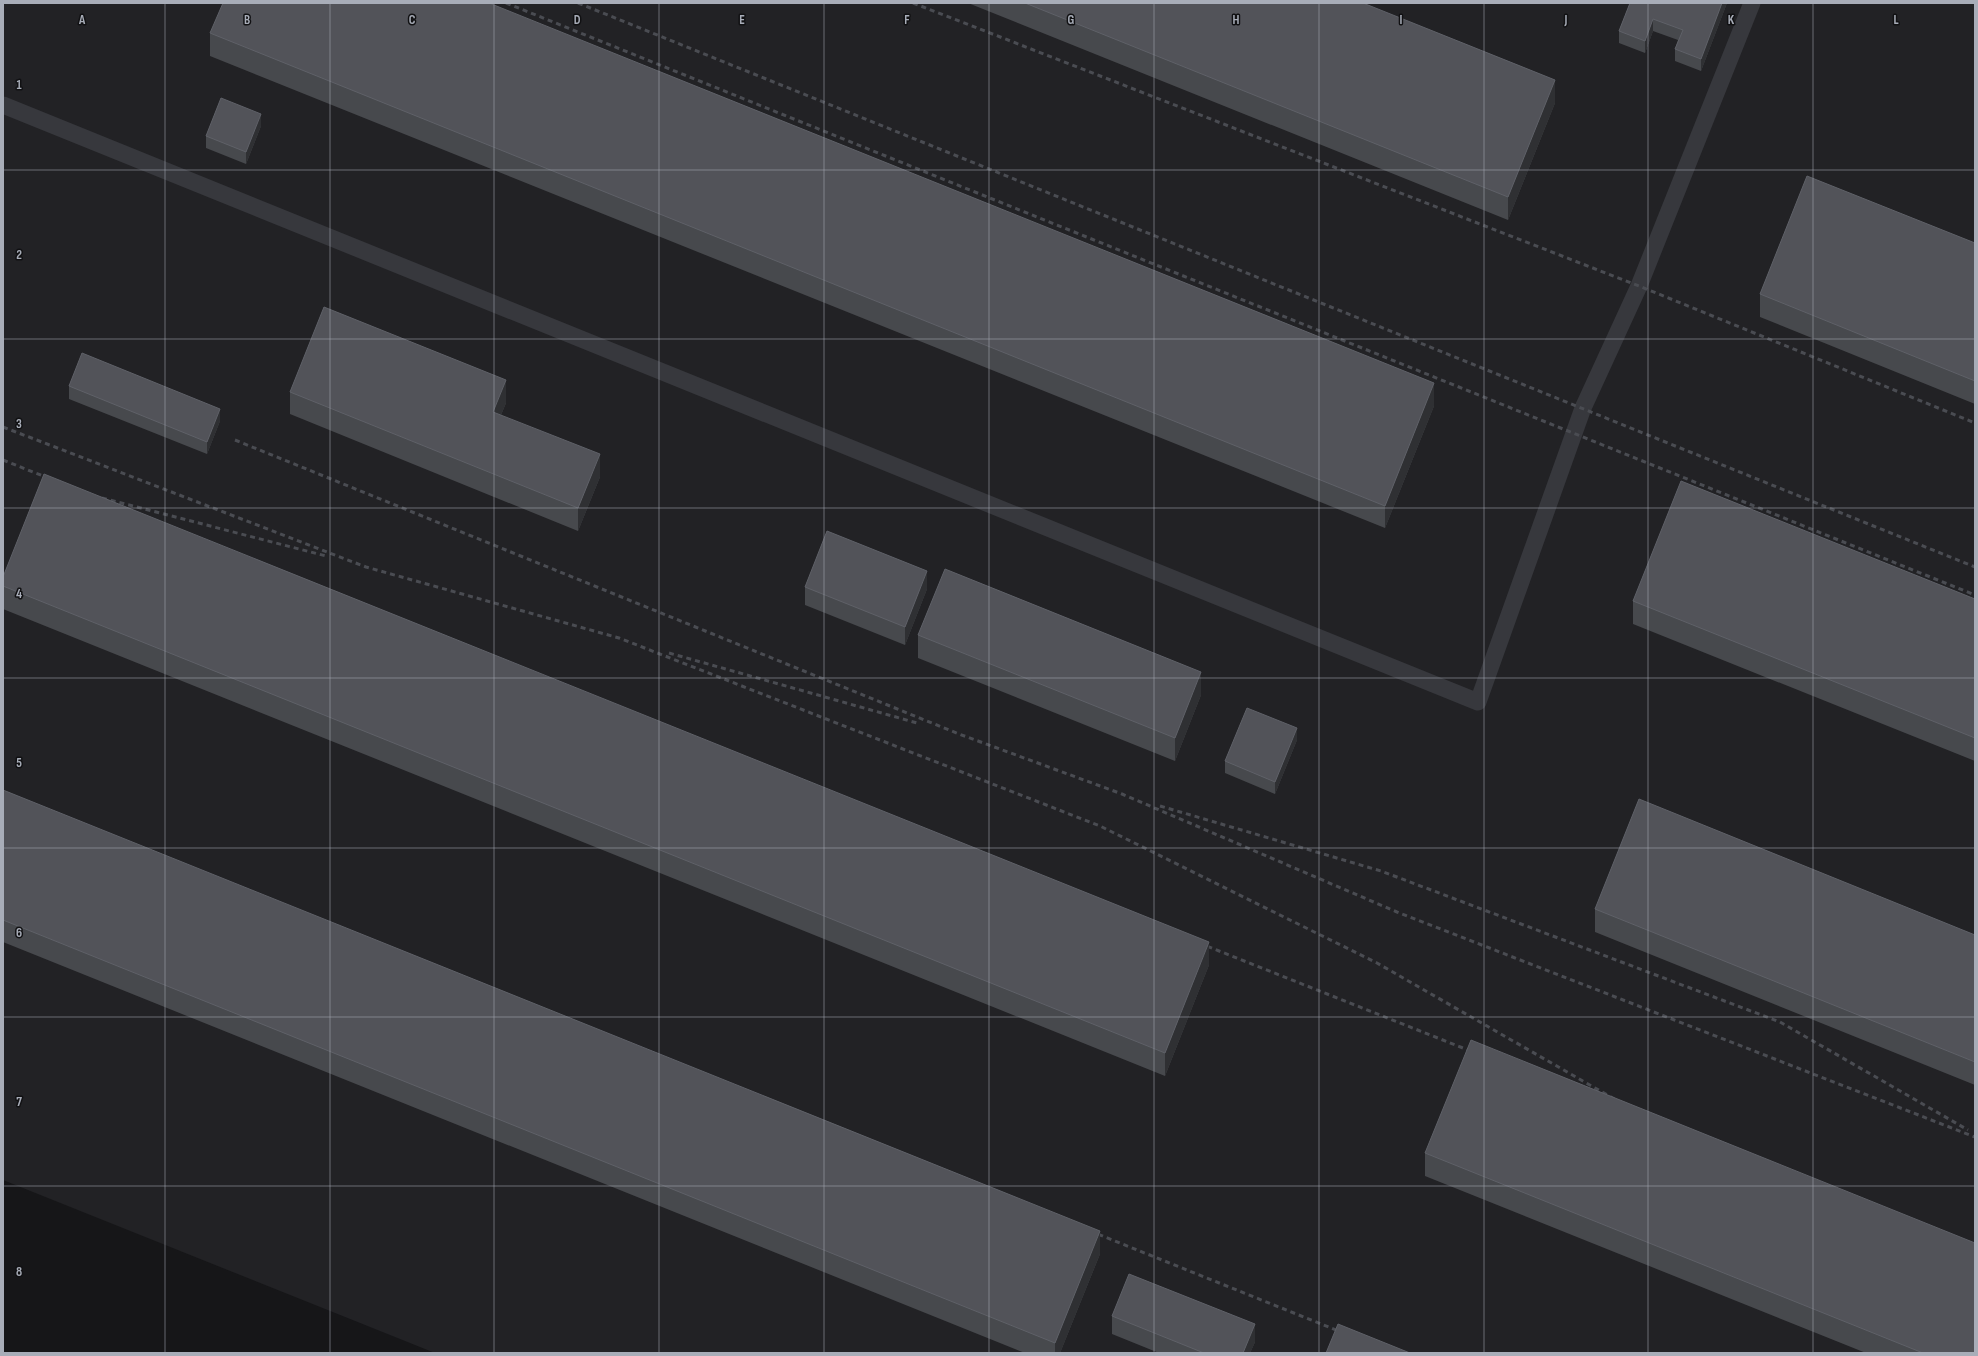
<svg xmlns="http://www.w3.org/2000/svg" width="1978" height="1356" font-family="'Sofia Sans Condensed',sans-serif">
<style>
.built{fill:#222225}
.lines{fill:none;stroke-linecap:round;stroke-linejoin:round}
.service{stroke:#37383d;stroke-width:17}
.rail{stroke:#4a4c52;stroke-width:3;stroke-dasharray:5 4;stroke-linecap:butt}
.wall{fill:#47494d}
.shaded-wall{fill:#2f3033}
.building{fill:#525359;stroke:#5f6168}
.grid{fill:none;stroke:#a8adb8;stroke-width:1;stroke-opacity:0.55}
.grid-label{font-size:13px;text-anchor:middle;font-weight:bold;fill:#a8adb8;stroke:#111113;stroke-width:3;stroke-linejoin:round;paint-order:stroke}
</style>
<rect width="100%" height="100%" fill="#161618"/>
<path class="built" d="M 3,3 L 1975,3 L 1975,1353 L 435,1353 L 3,1180 Z"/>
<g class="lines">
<path class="service" d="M 3,105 L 1478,702 L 1583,408 L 1639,286 L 1752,3"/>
<path class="rail" d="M 506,3 L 1975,595
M 578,3 L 1975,567
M 913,3 L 1639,286 L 1975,423
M 3,427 L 366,567 L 619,638 L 1100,826 L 1377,963 L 1616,1100
M 235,440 L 959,734 L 1122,794 L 1397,912 L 1975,1137
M 3,460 L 53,480
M 102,498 L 326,556
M 669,653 L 917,723
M 1160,806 L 1381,871 L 1780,1022 L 1968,1130
M 1199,943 L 1478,1054
M 1090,1231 L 1346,1334"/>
</g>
<path class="wall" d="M 968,3 L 1363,3 L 1555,103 L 1508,220 Z
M 1630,3 L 1727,3 L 1701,71 L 1675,61 L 1675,49 L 1678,40 L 1653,31 L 1645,53 L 1619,43 L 1619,31 Z
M 210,33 L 1434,406 L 1385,528 L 210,56 Z
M 261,126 L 246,164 L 206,148 L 206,136 Z
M 1975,243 L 1975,404 L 1760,317 L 1760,294 Z
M 69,386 L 220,421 L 207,454 L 69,399 Z
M 290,392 L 506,403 L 501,415 L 600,477 L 578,531 L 290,414 Z
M 3,577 L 1209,965 L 1165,1076 L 3,609 Z
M 805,587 L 927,589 L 905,645 L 805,605 Z
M 1975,599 L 1975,761 L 1633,624 L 1633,601 Z
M 918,635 L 1201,695 L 1175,761 L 918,658 Z
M 1297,740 L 1275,794 L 1225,773 L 1225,761 Z
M 3,790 L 1100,1254 L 1060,1353 L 1025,1353 L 3,942 Z
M 1595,909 L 1975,935 L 1975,1085 L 1595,932 Z
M 1425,1153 L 1975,1353 L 1866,1353 L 1425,1176 Z
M 1112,1316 L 1255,1342 L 1250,1353 L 1159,1353 L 1112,1334 Z"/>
<path class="shaded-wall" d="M 1722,3 L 1727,3 L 1701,71 L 1701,59 Z
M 1653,19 L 1653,31 L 1645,53 L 1645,41 Z
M 1555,80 L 1555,103 L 1508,220 L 1508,197 Z
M 261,114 L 261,126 L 246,164 L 246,152 Z
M 506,380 L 506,403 L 493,434 L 493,412 Z
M 1434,383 L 1434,406 L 1385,528 L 1385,506 Z
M 220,409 L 220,421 L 207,454 L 207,442 Z
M 600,454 L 600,477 L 578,531 L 578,508 Z
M 927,571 L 927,589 L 905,645 L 905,627 Z
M 1201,672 L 1201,695 L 1175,761 L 1175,738 Z
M 1297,728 L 1297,740 L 1275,794 L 1275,782 Z
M 1209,942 L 1209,965 L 1165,1076 L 1165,1053 Z
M 1100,1231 L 1100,1254 L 1060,1353 L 1055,1353 L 1055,1343 Z
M 1255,1324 L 1255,1342 L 1250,1353 L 1243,1353 Z"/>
<path class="building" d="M 223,3 L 489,3 L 1434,383 L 1385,506 L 210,33 Z
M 1025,3 L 1363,3 L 1555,80 L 1508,197 Z
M 1630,3 L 1722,3 L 1701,59 L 1675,49 L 1683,30 L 1653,19 L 1645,41 L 1619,31 Z
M 221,98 L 261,114 L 246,152 L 206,136 Z
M 1807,176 L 1975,243 L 1975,381 L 1760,294 Z
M 324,307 L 506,380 L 493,412 L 600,454 L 578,508 L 290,392 Z
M 82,353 L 220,409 L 207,442 L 69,386 Z
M 44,474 L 1209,942 L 1165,1053 L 3,586 L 3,577 Z
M 1681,481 L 1975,599 L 1975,738 L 1633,601 Z
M 827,531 L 927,571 L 905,627 L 805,587 Z
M 945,569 L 1201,672 L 1175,738 L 918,635 Z
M 1247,708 L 1297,728 L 1275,782 L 1225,761 Z
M 3,790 L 1100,1231 L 1055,1343 L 3,920 Z
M 1639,799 L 1975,935 L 1975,1062 L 1595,909 Z
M 1471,1040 L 1975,1243 L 1975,1353 L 1923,1353 L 1425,1153 Z
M 1129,1274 L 1255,1324 L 1243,1353 L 1204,1353 L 1112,1316 Z
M 1338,1324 L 1410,1353 L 1326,1353 Z"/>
<path class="grid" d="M 165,3 L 165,1353M 330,3 L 330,1353M 494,3 L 494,1353M 659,3 L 659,1353M 824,3 L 824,1353M 989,3 L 989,1353M 1154,3 L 1154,1353M 1319,3 L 1319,1353M 1484,3 L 1484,1353M 1648,3 L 1648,1353M 1813,3 L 1813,1353M 3,170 L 1975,170M 3,339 L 1975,339M 3,508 L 1975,508M 3,678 L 1975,678M 3,848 L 1975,848M 3,1017 L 1975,1017M 3,1186 L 1975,1186"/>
<g class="grid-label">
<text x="82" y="24">A</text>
<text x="247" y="24">B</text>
<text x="412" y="24">C</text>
<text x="577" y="24">D</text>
<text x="742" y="24">E</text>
<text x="907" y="24">F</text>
<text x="1071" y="24">G</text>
<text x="1236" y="24">H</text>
<text x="1401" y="24">I</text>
<text x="1566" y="24">J</text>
<text x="1731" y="24">K</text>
<text x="1896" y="24">L</text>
<text x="19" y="89">1</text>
<text x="19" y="259">2</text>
<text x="19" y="428">3</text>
<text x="19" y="598">4</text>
<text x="19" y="767">5</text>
<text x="19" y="937">6</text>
<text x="19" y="1106">7</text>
<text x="19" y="1276">8</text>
</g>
<rect width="1978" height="1356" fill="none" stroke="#a8adb8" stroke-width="8"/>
</svg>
